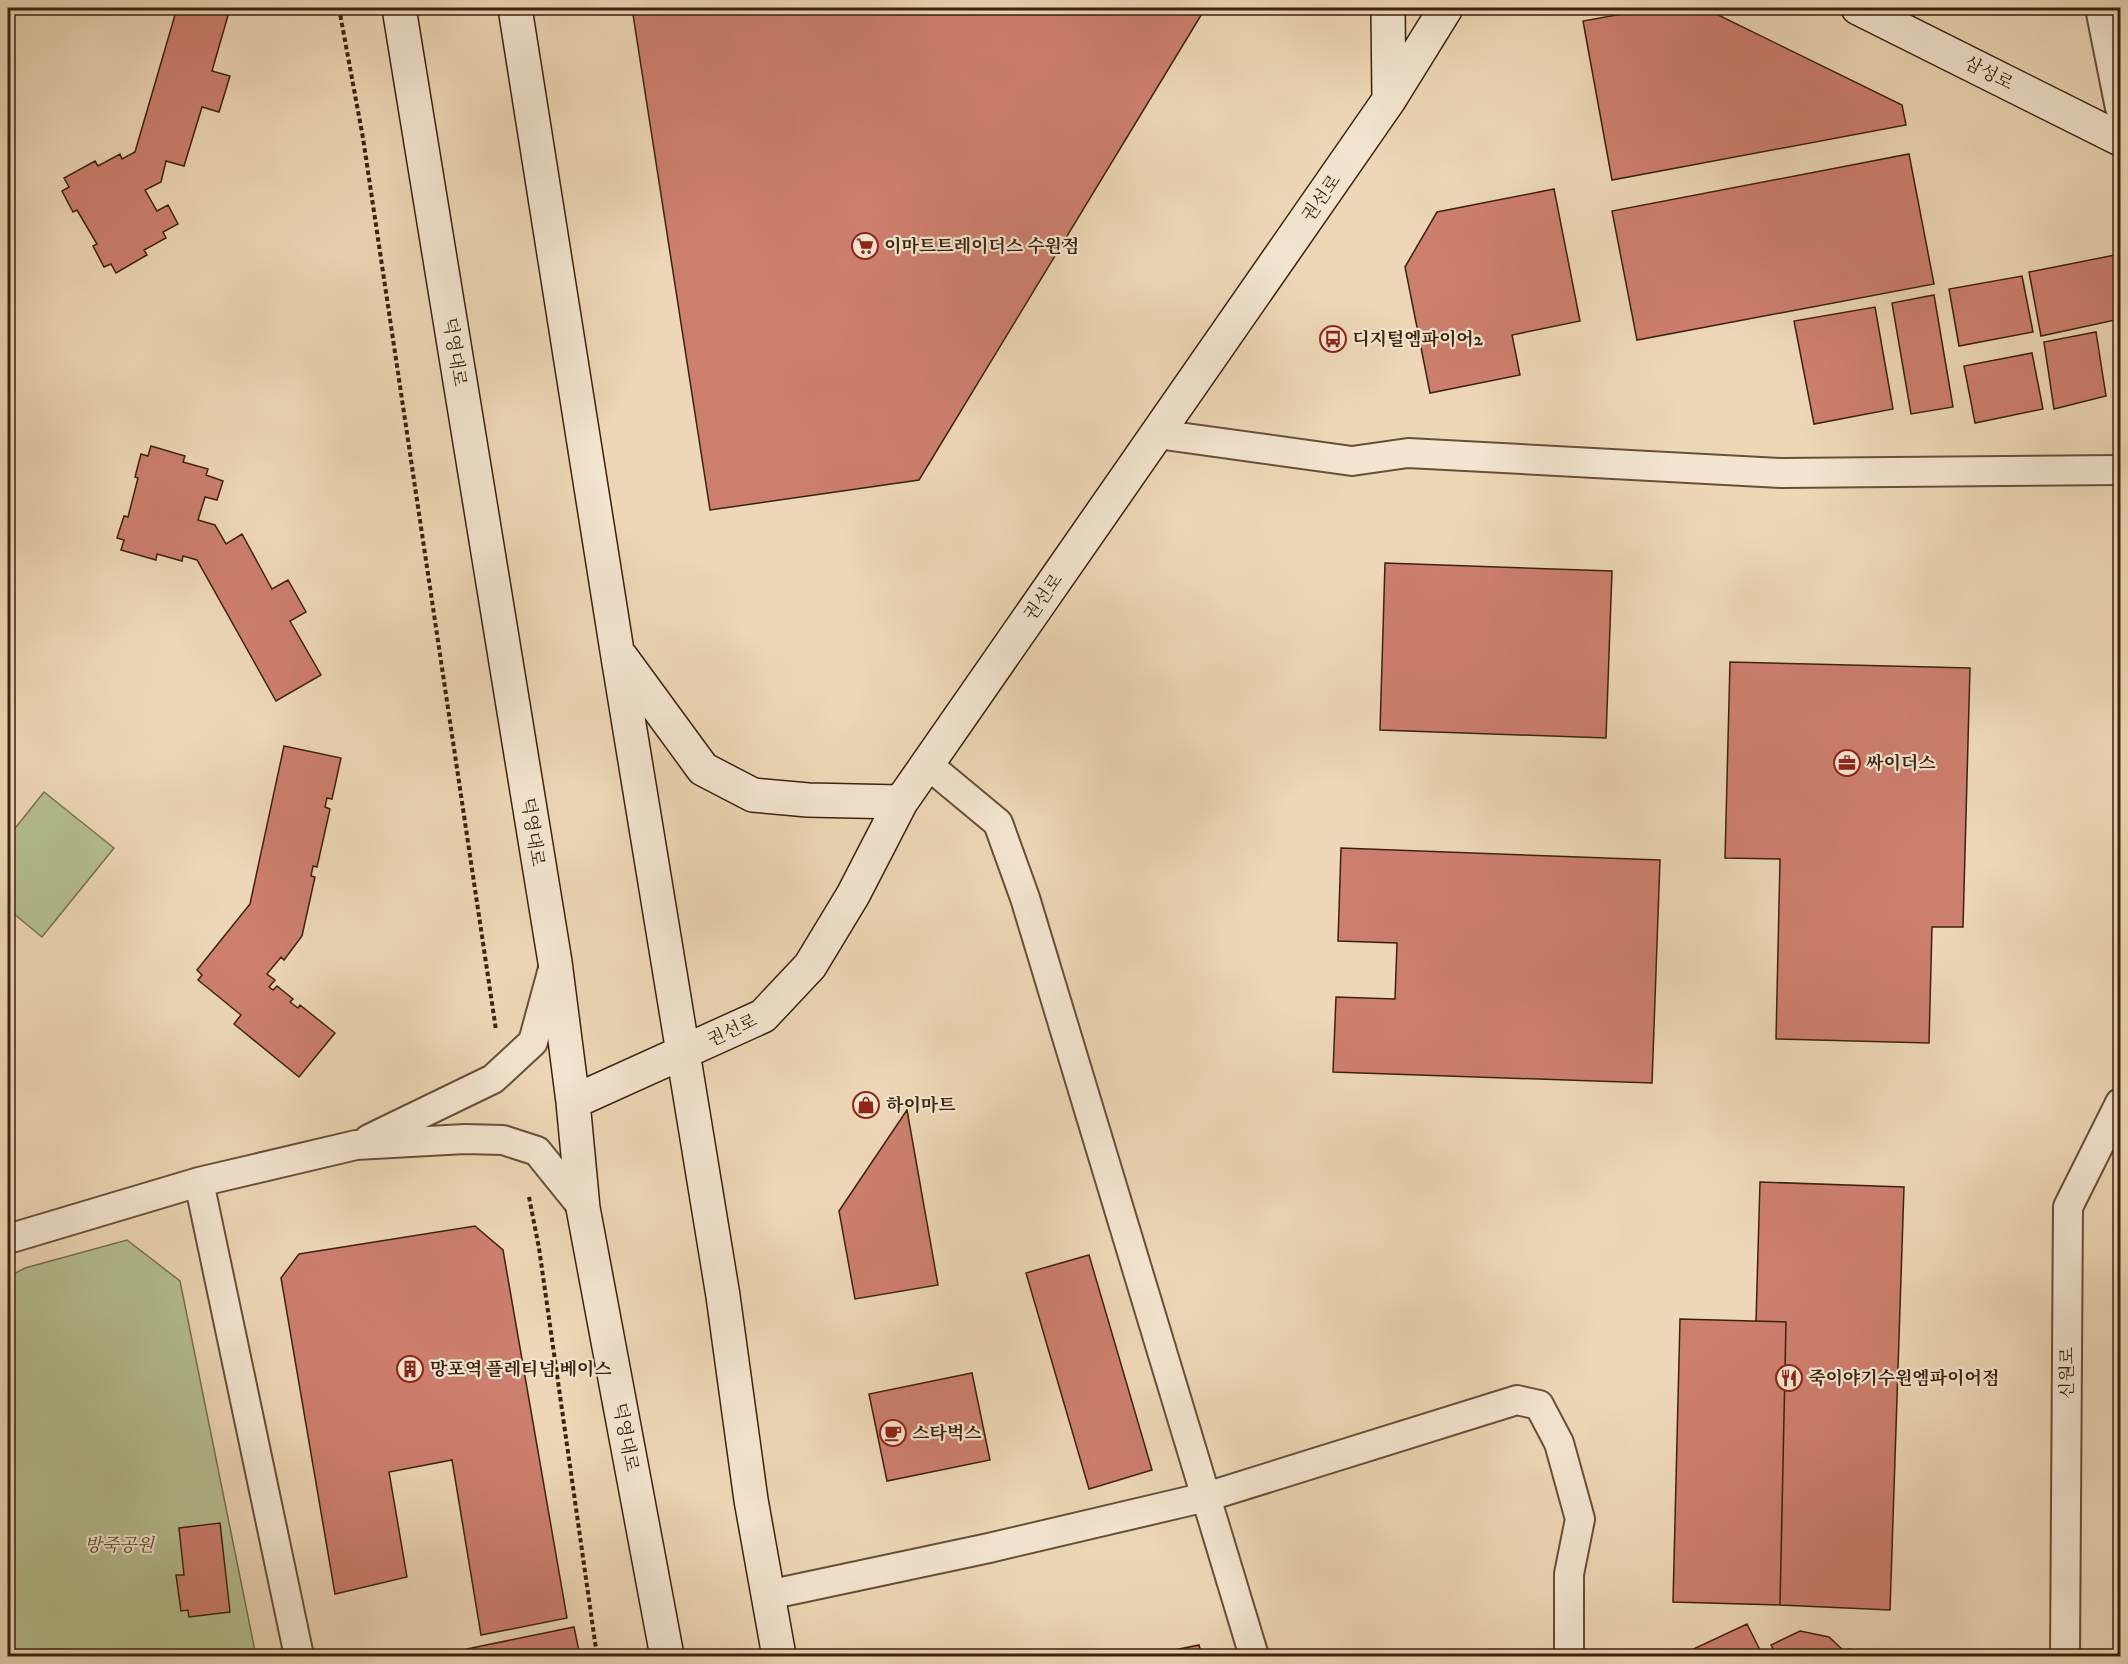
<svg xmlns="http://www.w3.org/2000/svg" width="2128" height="1664" font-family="'IM FELL DW Pica','Noto Serif KR',serif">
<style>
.green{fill:#b5bf90;stroke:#78704f;stroke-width:1.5}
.building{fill:#cd7f6e;stroke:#3c220e;stroke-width:1.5}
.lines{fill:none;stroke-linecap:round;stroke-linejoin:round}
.street-casing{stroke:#684f38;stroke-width:32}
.secondary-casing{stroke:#3c220e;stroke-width:36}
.path{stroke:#3c220e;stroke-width:4;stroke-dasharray:4.5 3;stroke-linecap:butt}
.street{stroke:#f3e5d0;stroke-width:28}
.secondary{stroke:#f3e5d0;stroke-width:33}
.labels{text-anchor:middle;stroke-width:4.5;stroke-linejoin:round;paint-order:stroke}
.street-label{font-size:18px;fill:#3c220e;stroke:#f3e5d0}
.poi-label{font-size:18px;font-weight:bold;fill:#3c220e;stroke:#f3e5d0;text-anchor:start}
.park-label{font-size:18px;font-style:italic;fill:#5a492e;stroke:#f3e5d0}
</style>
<rect width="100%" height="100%" fill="#edd7b6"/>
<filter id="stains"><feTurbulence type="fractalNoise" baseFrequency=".00333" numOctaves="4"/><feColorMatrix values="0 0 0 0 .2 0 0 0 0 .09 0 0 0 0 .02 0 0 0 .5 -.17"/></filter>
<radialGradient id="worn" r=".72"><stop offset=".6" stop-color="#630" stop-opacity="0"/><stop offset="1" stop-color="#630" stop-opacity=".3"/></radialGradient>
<path class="green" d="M 44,792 L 114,848 L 42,937 L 8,909 L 8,837 Z
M 127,1240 L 180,1281 L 256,1656 L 8,1656 L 8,1277 L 25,1268 Z"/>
<path class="building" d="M 177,8 L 216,8 L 229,12 L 212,71 L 230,76 L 219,112 L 202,107 L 184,166 L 166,161 L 161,182 L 145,190 L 157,211 L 168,205 L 178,224 L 163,232 L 166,238 L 144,250 L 147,255 L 116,273 L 111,264 L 104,267 L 93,246 L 97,244 L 77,210 L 73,212 L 62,191 L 69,187 L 64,178 L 95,161 L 98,166 L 120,154 L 122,159 L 135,152 Z
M 632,8 L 1203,8 L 1203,12 L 919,480 L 710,510 Z
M 1655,8 L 1704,8 L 1902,105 L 1906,125 L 1612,180 L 1583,21 Z
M 1909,154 L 1934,284 L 1637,340 L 1612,211 Z
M 1554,189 L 1580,321 L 1512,335 L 1520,375 L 1430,393 L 1405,267 L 1437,212 Z
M 2120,254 L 2120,319 L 2041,336 L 2029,272 Z
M 2022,276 L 2033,332 L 1959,346 L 1949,289 Z
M 1934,295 L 1953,407 L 1911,414 L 1892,303 Z
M 1875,307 L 1893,409 L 1814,424 L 1794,321 Z
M 2096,332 L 2106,396 L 2054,409 L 2044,342 Z
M 2032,353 L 2043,409 L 1975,423 L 1964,366 Z
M 151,446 L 185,456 L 183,462 L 208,469 L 206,475 L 223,481 L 217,500 L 205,497 L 198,520 L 215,525 L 226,544 L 242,534 L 272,589 L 288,580 L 306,612 L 290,621 L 321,675 L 276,701 L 197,560 L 183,556 L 182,561 L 157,554 L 156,560 L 121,550 L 124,540 L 117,538 L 124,516 L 128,517 L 138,478 L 135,477 L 141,454 L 148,456 Z
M 1385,563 L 1612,571 L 1606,738 L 1380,730 Z
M 1730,662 L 1970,668 L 1963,927 L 1932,927 L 1929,1043 L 1776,1039 L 1780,859 L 1725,858 Z
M 284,746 L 341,758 L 332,799 L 327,798 L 325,807 L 330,809 L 317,867 L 313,866 L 311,876 L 315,877 L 302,936 L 284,960 L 281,957 L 267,974 L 275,980 L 269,987 L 273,990 L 277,986 L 293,999 L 290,1002 L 298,1008 L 300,1005 L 335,1033 L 299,1077 L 234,1024 L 241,1015 L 198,980 L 202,975 L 197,970 L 250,904 Z
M 1341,848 L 1660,860 L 1652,1083 L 1333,1072 L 1336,997 L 1395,999 L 1397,943 L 1338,941 Z
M 907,1110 L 938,1285 L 855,1299 L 839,1211 Z
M 1760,1182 L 1904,1187 L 1890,1610 L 1780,1605 L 1786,1322 L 1756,1321 Z
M 475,1226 L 503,1250 L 567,1618 L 481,1635 L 452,1460 L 389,1472 L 407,1577 L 335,1594 L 281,1278 L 299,1254 Z
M 1089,1255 L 1152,1470 L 1089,1489 L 1026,1273 Z
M 1680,1319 L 1786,1322 L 1780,1605 L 1673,1602 Z
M 972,1373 L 990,1460 L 887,1481 L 869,1394 Z
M 220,1523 L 230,1612 L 189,1617 L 188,1610 L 181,1611 L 176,1575 L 184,1575 L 179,1528 Z
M 1747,1624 L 1763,1656 L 1689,1656 L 1687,1652 Z
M 574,1627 L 580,1656 L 453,1656 L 452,1652 Z
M 1800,1631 L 1829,1637 L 1844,1651 L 1850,1649 L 1854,1656 L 1777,1656 L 1771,1645 Z
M 1199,1645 L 1202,1656 L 1145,1656 Z"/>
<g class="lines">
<defs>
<path id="street" d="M 2100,8 L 2120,108
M 1157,434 L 1352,461 L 1408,453 L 1781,473 L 2120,470
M 927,764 L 998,823 L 1025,898 L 1254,1656
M 369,1139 L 493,1079 L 533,1042 L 554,965
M 199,1182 L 299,1656
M 8,1239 L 199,1182 L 356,1145 L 465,1139 L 503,1140 L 537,1151 L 583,1208
M 768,1595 L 989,1548 L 1206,1497 L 1517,1400 L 1539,1405 L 1559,1443 L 1580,1519 L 1569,1574 L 1569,1656
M 2065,1656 L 2068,1207 L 2120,1103"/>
<path id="secondary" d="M 399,8 L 555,962 L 573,1102 L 583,1208 L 667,1656
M 515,8 L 617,651 L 723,1296 L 751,1500 L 779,1656
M 1388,8 L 1389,100
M 1858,8 L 2120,139
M 621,657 L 703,769 L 753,795 L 808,800 L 901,802
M 573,1102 L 763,1016 L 810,966 L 853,895 L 901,802 L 1389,100 L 1446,8"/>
</defs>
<use href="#street" class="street-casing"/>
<use href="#secondary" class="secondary-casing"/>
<path class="path" d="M 339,8 L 363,138 L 496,1030
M 529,1197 L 539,1248 L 597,1656
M 13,1652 L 14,1656"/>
<use href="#street" class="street"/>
<use href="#secondary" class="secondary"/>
</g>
<defs>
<symbol id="supermarket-ring" viewBox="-11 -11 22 22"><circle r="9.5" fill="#f3e5d0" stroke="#8f2418" stroke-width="1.5"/><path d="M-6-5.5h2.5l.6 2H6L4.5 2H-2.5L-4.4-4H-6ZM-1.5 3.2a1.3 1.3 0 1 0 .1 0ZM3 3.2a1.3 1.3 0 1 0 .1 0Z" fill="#8f2418"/></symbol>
<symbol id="bus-ring" viewBox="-11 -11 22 22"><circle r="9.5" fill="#f3e5d0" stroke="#8f2418" stroke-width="1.5"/><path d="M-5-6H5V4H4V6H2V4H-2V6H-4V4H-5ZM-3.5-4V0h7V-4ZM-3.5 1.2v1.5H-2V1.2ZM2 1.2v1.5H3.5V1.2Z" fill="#8f2418"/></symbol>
<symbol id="office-ring" viewBox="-11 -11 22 22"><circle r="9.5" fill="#f3e5d0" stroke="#8f2418" stroke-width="1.5"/><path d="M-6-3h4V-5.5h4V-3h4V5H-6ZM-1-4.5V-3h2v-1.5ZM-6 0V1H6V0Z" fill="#8f2418"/></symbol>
<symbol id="shop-ring" viewBox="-11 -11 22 22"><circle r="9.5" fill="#f3e5d0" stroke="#8f2418" stroke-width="1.5"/><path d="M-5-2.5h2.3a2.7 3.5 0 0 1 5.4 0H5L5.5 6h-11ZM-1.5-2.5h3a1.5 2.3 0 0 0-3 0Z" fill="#8f2418"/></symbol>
<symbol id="building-ring" viewBox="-11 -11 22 22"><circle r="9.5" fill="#f3e5d0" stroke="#8f2418" stroke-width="1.5"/><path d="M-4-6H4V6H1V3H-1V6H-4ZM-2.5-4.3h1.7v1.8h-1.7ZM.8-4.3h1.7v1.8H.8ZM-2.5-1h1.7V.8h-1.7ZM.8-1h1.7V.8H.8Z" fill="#8f2418"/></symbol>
<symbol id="restaurant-ring" viewBox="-11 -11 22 22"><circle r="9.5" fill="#f3e5d0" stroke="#8f2418" stroke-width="1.5"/><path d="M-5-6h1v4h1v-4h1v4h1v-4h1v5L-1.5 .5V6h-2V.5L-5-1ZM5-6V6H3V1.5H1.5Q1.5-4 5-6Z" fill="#8f2418"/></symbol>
<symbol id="cafe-ring" viewBox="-11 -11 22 22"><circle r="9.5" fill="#f3e5d0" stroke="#8f2418" stroke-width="1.5"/><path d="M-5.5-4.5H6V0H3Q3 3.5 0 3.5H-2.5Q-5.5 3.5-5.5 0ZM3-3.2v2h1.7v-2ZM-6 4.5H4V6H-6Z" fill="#8f2418"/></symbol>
</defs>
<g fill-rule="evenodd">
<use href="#supermarket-ring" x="850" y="231" width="30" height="30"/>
<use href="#bus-ring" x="1318" y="324" width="30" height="30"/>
<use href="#office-ring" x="1832" y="748" width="30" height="30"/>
<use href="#shop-ring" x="851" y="1090" width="30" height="30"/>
<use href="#building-ring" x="395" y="1354" width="30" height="30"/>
<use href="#restaurant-ring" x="1774" y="1363" width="30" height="30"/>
<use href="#cafe-ring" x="878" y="1418" width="30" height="30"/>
</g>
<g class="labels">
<g class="street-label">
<text transform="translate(1989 73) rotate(27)" y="6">삼성로</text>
<text transform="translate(1321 198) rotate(-55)" y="6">권선로</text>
<text transform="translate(455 352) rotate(81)" y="6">덕영대로</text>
<text transform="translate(1043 597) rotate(-55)" y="6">권선로</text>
<text transform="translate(533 832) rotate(81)" y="6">덕영대로</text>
<text transform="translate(732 1030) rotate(-25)" y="6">권선로</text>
<text transform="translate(2067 1373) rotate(-90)" y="6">신원로</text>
<text transform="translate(626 1437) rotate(79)" y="6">덕영대로</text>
</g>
<g class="poi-label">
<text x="884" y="252">이마트트레이더스 수원점</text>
<text x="1352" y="345">디지털엠파이어2</text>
<text x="1866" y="769">싸이더스</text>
<text x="886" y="1111">하이마트</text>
<text x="430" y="1375">망포역 플레티넘 베이스</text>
<text x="1808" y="1384">죽이야기수원엠파이어점</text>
<text x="912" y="1439">스타벅스</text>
</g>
<g class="park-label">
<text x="119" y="1551">방죽공원</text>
</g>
</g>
<rect width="2128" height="1664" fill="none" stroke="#edd7b6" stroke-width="30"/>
<rect x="9" y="9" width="2110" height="1646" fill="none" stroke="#3c220e" stroke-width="3"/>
<rect x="15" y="15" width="2098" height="1634" fill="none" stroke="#3c220e" stroke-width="1.5"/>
<rect width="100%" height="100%" filter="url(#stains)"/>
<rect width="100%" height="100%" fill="url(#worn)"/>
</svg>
